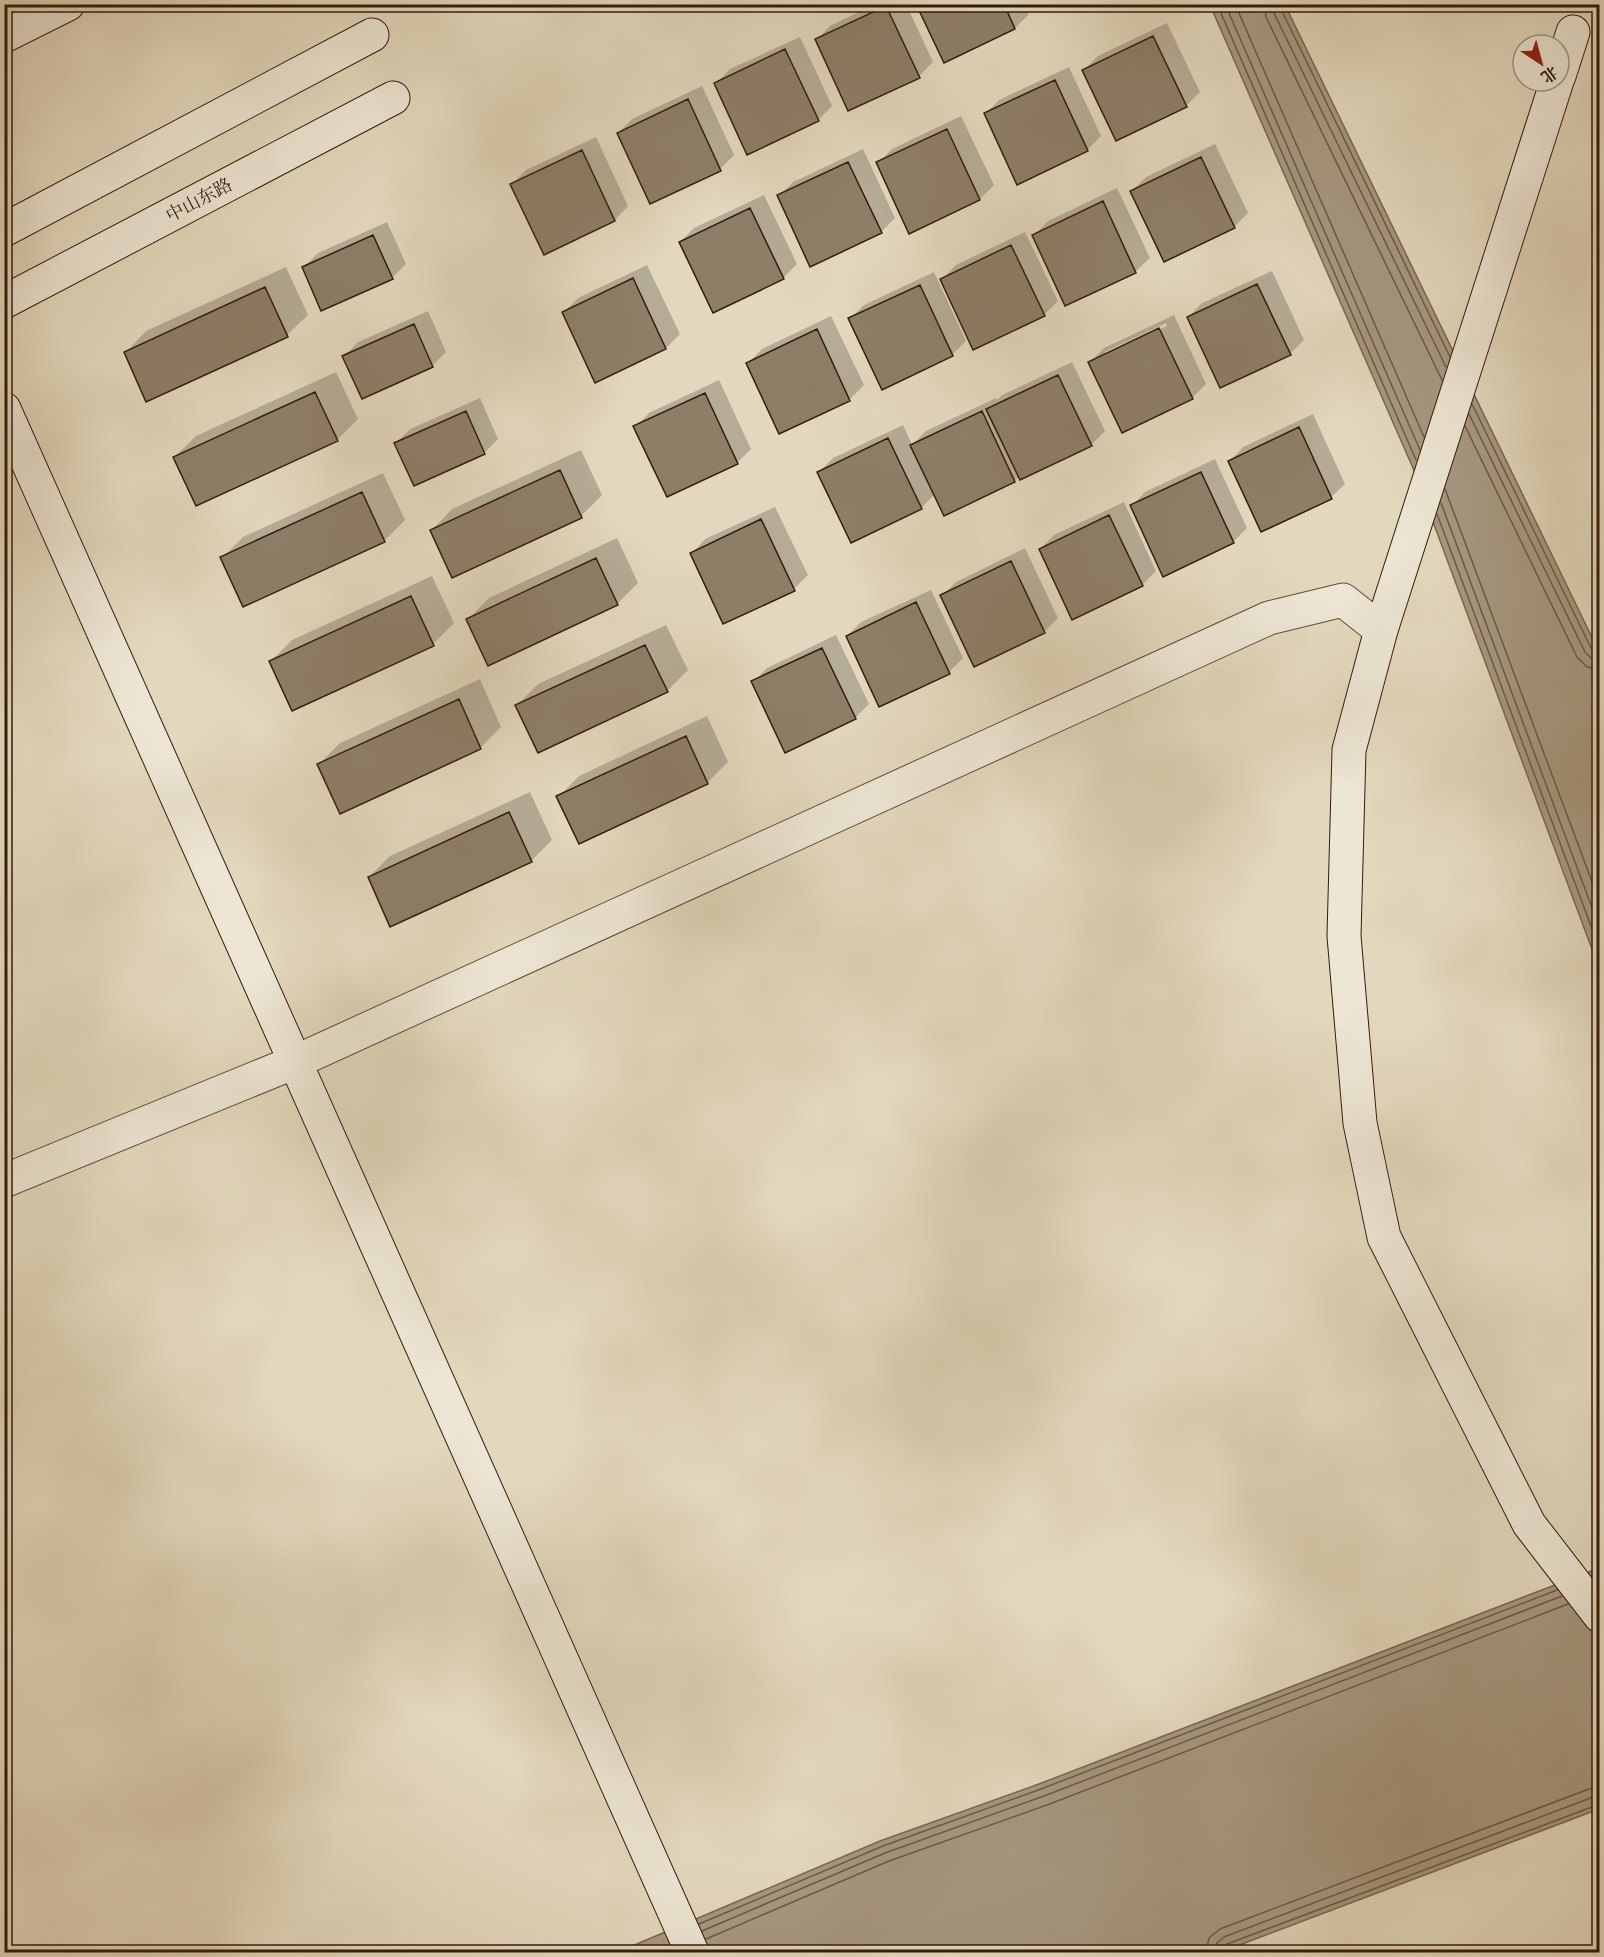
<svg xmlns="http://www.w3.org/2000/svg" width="1604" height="1957" font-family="'IM FELL French Canon','Noto Serif SC',serif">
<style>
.water{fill:#a79880;stroke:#786751;stroke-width:1.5}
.shadow{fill:#0003;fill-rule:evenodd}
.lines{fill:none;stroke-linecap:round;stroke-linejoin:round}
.shore{stroke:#6c5a46;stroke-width:1.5}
.building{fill:#8e7e68;stroke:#321d0b;stroke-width:1.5}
.street-casing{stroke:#5e4c38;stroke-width:35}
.secondary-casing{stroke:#321d0b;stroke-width:35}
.street{stroke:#ede6d4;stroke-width:33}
.secondary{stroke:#ede6d4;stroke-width:33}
.labels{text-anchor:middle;stroke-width:4.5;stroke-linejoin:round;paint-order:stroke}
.street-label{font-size:18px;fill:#321d0b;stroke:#ede6d4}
</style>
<rect width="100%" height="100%" fill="#e3d8bd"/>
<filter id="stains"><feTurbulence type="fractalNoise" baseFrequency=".00333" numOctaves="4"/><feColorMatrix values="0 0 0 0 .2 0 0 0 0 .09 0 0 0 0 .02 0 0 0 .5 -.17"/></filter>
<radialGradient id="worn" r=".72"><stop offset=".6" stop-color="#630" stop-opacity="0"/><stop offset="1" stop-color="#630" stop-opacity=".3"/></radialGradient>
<path class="water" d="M 1210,5 L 1285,5 L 1599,652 L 1599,968 L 1413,468 Z
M 1599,1568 L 1599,1809 L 1221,1952 L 618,1952 L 880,1841 L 1039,1784 Z"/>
<path class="shadow" d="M 875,4 L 906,4 L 933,62 L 919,76 L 816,40 L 830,26 Z
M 918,4 L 1024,4 L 1029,14 L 1015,28 Z
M 1167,23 L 1200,92 L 1186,106 L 1084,70 L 1098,56 Z
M 800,37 L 832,106 L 818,120 L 716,83 L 730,69 Z
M 1069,67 L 1101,136 L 1087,150 L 985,114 L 999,100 Z
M 702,86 L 734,155 L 720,169 L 651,202 L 618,133 L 632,119 Z
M 961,116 L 994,185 L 980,199 L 910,232 L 878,163 L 892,149 Z
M 596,137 L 628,206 L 615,220 L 512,184 L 526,170 Z
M 1215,144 L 1248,213 L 1234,227 L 1132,191 L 1146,177 Z
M 863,149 L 895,218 L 881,232 L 779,196 L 793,182 Z
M 1117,188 L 1150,258 L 1136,271 L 1066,304 L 1034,235 L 1048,221 Z
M 764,195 L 797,264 L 783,278 L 680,242 L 694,228 Z
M 387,222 L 406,264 L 392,278 L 304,267 L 318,253 Z
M 1025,232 L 1058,301 L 1044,315 L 942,279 L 956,265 Z
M 647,265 L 680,334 L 666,348 L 564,312 L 578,298 Z
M 286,267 L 308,315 L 287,335 L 126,352 L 146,331 Z
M 1272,271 L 1304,340 L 1290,354 L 1188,317 L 1202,303 Z
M 934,272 L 966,341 L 952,355 L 850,319 L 864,305 Z
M 428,311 L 446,352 L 432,366 L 344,356 L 358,342 Z
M 1174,315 L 1206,384 L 1192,398 L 1090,362 L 1104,348 ZM 1166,323 L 1167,326 L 1105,356 L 1105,352 Z
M 831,316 L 864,385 L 850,399 L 780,432 L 748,363 L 762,349 Z
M 1072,362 L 1105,431 L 1091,445 L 1020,476 L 1014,481 L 935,494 L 921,508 L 819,472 L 833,458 L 903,425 L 912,445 L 926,431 L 996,398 L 997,400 L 1002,395 Z
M 336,372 L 358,419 L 337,440 L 175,457 L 196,436 Z
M 719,380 L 751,449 L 737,463 L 635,427 L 649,413 Z
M 480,398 L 498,439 L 484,453 L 396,443 L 410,429 Z
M 1313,414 L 1345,484 L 1331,497 L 1262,530 L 1230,461 L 1243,447 Z
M 581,450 L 602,495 L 581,516 L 432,530 L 452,509 Z
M 1215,459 L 1247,528 L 1233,542 L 1164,575 L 1132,506 L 1145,492 Z
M 383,473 L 405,520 L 384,541 L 222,558 L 243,537 Z
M 1124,502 L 1156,571 L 1142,585 L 1040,549 L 1054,535 Z
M 775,507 L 808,575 L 794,589 L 692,553 L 705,539 Z
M 617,538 L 638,583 L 617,604 L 468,619 L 489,598 Z
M 1025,548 L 1058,618 L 1044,632 L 942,596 L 956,582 Z
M 432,576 L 454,623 L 433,644 L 271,661 L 292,640 Z
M 931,590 L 963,658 L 949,672 L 880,705 L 847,636 L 861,622 Z
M 666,625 L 688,670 L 667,691 L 517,705 L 538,684 Z
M 836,635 L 869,704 L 855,718 L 753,682 L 767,668 Z
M 480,679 L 501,727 L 480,748 L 319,764 L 340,743 Z
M 707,716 L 728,762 L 708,782 L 579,842 L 558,797 L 579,776 Z
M 530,792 L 552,840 L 531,861 L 369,877 L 390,856 Z"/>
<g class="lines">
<path class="shore" d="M 1217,4 L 1416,460
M 1225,4 L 1420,450
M 1235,4 L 1424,437
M 1264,4 L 1266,17 L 1442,380
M 1273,4 L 1274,13 L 1446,367
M 1280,4 L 1281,9 L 1450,357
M 1472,404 L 1591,648 L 1595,652 L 1600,652
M 1469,414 L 1585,652 L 1591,658 L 1600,660
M 1465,426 L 1577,657 L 1587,667 L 1600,669
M 1445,489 L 1600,903
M 1441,503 L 1600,929
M 1437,514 L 1600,950
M 699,1924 L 883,1846 L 1041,1789 L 1557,1590
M 702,1931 L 885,1853 L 1044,1796 L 1562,1596
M 706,1939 L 889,1861 L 1047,1805 L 1568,1604
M 1206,1952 L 1209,1938 L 1220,1929 L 1589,1789 L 1600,1787
M 1215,1952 L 1217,1943 L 1224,1937 L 1593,1797 L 1600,1796
M 1222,1952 L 1223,1948 L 1227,1944 L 1600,1804"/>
</g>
<path class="building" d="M 916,4 L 1004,4 L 1015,29 L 944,63 Z
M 886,6 L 920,78 L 848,111 L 815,39 Z
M 1153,36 L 1187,107 L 1116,141 L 1082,70 Z
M 785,49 L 819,121 L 747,155 L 714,83 Z
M 1055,80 L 1088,151 L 1017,185 L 984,113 Z
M 688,99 L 721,171 L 650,204 L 617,133 Z
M 947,129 L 980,200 L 909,234 L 876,162 Z
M 582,150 L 615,221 L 544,255 L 510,184 Z
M 1201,157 L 1235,228 L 1164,262 L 1130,191 Z
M 848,162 L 882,233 L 810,267 L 777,195 Z
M 1103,201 L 1136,273 L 1065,306 L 1032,235 Z
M 750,208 L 784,279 L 713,313 L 679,242 Z
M 373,235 L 393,279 L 321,311 L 302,267 Z
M 1011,245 L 1045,316 L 973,350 L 940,279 Z
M 633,278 L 666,349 L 595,383 L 562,312 Z
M 1257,284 L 1291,355 L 1220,388 L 1187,317 Z
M 920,285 L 953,356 L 882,390 L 848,318 Z
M 265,287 L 288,337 L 146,402 L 124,352 Z
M 414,324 L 433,367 L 362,399 L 342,356 Z
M 1159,328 L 1193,399 L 1122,433 L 1088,362 Z
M 817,329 L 850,401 L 779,434 L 746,363 Z
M 1058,375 L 1092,446 L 1020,480 L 986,409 Z
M 315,392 L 338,441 L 196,506 L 173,457 Z
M 705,393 L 738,464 L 667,497 L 633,426 Z
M 466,411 L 485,454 L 414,486 L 394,443 Z
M 982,411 L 1015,482 L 944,516 L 910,445 Z
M 1299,427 L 1332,499 L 1261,532 L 1228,461 Z
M 888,438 L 922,509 L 851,543 L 817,472 Z
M 560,470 L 582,518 L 452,578 L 430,530 Z
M 1201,472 L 1234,543 L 1163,577 L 1130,505 Z
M 362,492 L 385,542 L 243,607 L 220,557 Z
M 1109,515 L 1143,586 L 1072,620 L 1039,549 Z
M 761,519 L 795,591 L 723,624 L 690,553 Z
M 596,558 L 618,605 L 488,666 L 466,619 Z
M 1011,561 L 1045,633 L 974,667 L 940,595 Z
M 411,596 L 434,646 L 292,711 L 269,661 Z
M 916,602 L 950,674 L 879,707 L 846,636 Z
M 645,645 L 668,692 L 538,753 L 515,705 Z
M 822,648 L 856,719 L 785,753 L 751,681 Z
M 459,699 L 481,749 L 340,814 L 317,764 Z
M 686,736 L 708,784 L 579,844 L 556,796 Z
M 509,812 L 532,862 L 390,927 L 368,877 Z"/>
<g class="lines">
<defs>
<path id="street" d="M 4,1181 L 295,1062 L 1269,618 L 1343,600 L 1381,630"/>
<path id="secondary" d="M 4,36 L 68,4
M 1559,76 L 1573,32
M 1557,81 L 1381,630 L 1349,750 L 1344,936 L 1360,1123 L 1384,1237 L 1529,1524 L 1600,1616
M 4,230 L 372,35
M 4,302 L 393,98
M 4,409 L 692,1952"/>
</defs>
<use href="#street" class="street-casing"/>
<use href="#secondary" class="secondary-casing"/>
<use href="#street" class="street"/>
<use href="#secondary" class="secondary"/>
</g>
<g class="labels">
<g class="street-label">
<text transform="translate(199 200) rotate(-28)" y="6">中山东路</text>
</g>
</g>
<rect width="1604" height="1957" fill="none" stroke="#e3d8bd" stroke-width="24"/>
<rect x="6" y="6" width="1592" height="1945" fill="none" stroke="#321d0b" stroke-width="3"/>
<rect x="12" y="12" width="1580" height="1933" fill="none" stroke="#321d0b" stroke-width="1.5"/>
<g transform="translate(1541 63) rotate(144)"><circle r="28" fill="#ede6d4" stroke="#a29684" stroke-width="1.5"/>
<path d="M0-4.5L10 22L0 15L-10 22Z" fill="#8f2418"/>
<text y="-9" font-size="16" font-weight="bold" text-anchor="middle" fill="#321d0b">北</text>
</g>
<rect width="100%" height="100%" filter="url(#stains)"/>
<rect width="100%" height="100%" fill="url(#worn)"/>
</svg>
